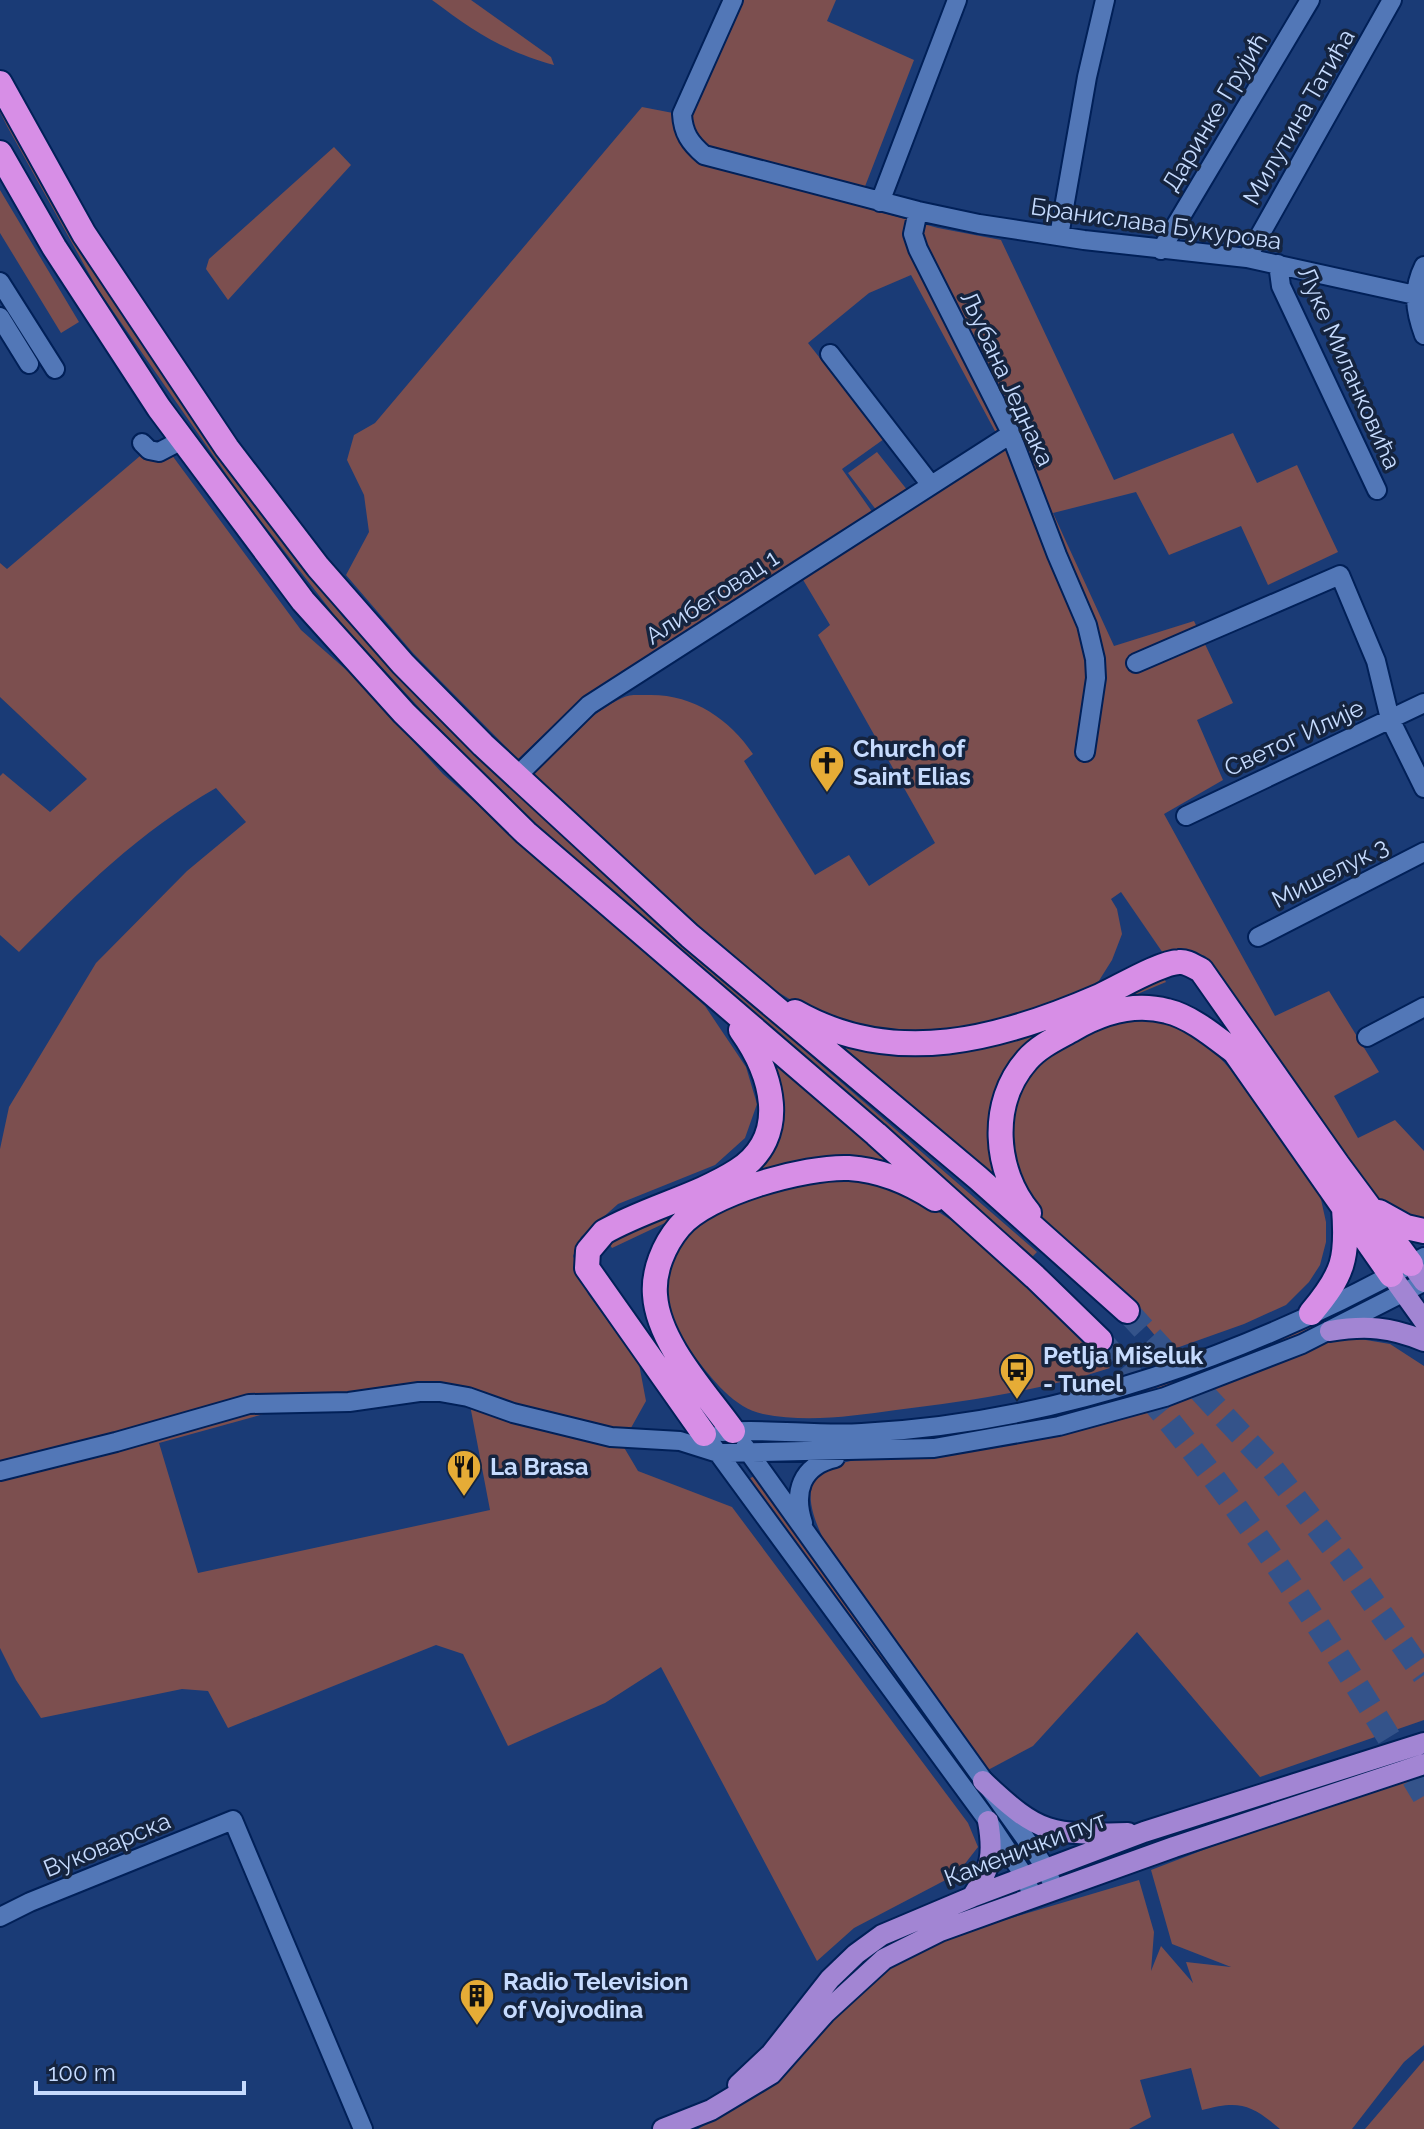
<svg xmlns="http://www.w3.org/2000/svg" width="1424" height="2129" font-family="Raleway,sans-serif">
<style>
.green{fill:#7c4f4f;fill-rule:evenodd}
.lines{fill:none;stroke-linecap:round;stroke-linejoin:round}
.highway-tunnel{stroke:#34538a;stroke-width:24;stroke-dasharray:24 12;stroke-linecap:butt}
.minor-casing{stroke:#012058;stroke-width:22}
.major-casing{stroke:#012058;stroke-width:24}
.highway-casing{stroke:#012058;stroke-width:28}
.minor{stroke:#5277b7;stroke-width:18}
.major{stroke:#a285d3;stroke-width:20}
.highway{stroke:#d78ee6;stroke-width:24}
.labels{text-anchor:middle;stroke-width:7;stroke-linejoin:round;paint-order:stroke}
.street-label{font-size:24px;fill:#c6dbfe;stroke:#15243f}
.poi-label{font-size:24px;font-weight:bold;fill:#c6dbfe;stroke:#15243f;text-anchor:start}
</style>
<rect width="100%" height="100%" fill="#1a3b76"/>
<path class="green" d="M 432,0 L 471,0 L 551,57 L 554,65 C 501,50 475,32 432,0 Z
M 742,0 L 836,0 L 827,21 L 914,60 L 864,189 L 707,147 C 695,136 690,126 693,110 Z
M 0,98 L 102,284 L 247,492 L 342,616 L 429,708 L 537,813 L 663,928 L 1037,1252 L 1031,1258 L 762,1025 L 533,821 L 424,713 L 339,621 L 242,497 L 97,288 L 7,126 L 0,112 Z
M 642,107 L 673,113 L 679,142 L 702,163 L 938,228 L 1001,240 L 1114,480 L 1233,433 L 1257,483 L 1297,465 L 1338,552 L 1268,585 L 1241,526 L 1169,555 L 1136,492 L 1053,513 L 1114,646 L 1194,621 L 1233,703 L 1197,720 L 1223,780 L 1164,814 L 1275,1016 L 1329,991 L 1379,1072 L 1334,1096 L 1358,1138 L 1395,1120 L 1424,1151 L 1424,1221 L 1378,1206 L 1205,956 L 1189,951 L 1165,956 L 1121,892 L 1111,899 L 1117,909 L 1122,934 L 1112,960 L 1095,987 L 976,1030 L 879,1034 L 803,1007 L 776,991 L 700,927 L 534,774 C 559,747 588,714 622,698 C 629,694 638,695 646,695 C 691,693 729,718 753,754 L 744,761 L 815,875 L 849,855 L 869,886 L 935,843 L 818,635 L 830,625 L 793,563 L 670,642 L 642,668 L 618,675 L 582,698 L 518,759 L 413,653 L 346,575 L 369,532 L 364,495 L 347,460 L 354,435 L 375,423 ZM 911,275 L 996,433 L 875,516 L 842,469 L 884,439 L 808,343 L 869,293 Z
M 334,147 L 351,165 L 228,300 L 206,269 L 209,259 Z
M 0,190 L 79,322 L 61,333 L 0,233 Z
M 160,439 L 301,630 L 352,675 L 443,774 L 705,1006 L 746,1067 L 757,1104 L 745,1138 L 715,1165 L 618,1204 L 581,1237 L 573,1256 L 588,1294 L 639,1364 L 646,1401 L 622,1444 L 638,1471 L 732,1507 L 968,1823 L 978,1847 L 957,1874 L 854,1928 L 817,1961 L 661,1667 L 605,1703 L 508,1746 L 463,1654 L 436,1645 L 228,1728 L 208,1691 L 182,1689 L 41,1718 L 16,1680 L 0,1648 L 0,1149 L 9,1107 L 96,963 L 187,871 L 246,822 L 216,788 C 140,831 80,891 19,952 L 0,935 L 0,776 L 3,773 L 50,812 L 87,779 L 0,697 L 0,563 L 7,569 ZM 433,1399 L 470,1405 L 490,1510 L 198,1573 L 159,1443 L 271,1412 Z
M 877,452 L 908,491 L 877,511 L 848,473 Z
M 1162,975 L 1166,982 L 1047,1032 L 998,1102 L 987,1136 L 996,1177 L 845,1048 L 929,1054 L 987,1045 Z
M 1112,1017 L 1166,1017 L 1208,1044 L 1229,1068 L 1320,1195 L 1326,1222 L 1326,1242 L 1320,1265 L 1309,1282 L 1286,1305 L 1244,1324 L 1168,1351 L 1126,1301 L 1065,1245 L 1029,1203 L 1006,1137 L 1009,1114 L 1032,1063 Z
M 766,1053 L 900,1172 L 833,1160 L 794,1162 L 612,1248 L 608,1242 L 745,1177 L 781,1115 L 782,1087 Z
M 819,1176 C 838,1178 862,1177 881,1183 C 969,1214 1044,1303 1110,1368 C 1039,1391 970,1401 896,1410 C 853,1416 807,1423 763,1414 C 734,1408 712,1379 695,1357 C 643,1288 667,1232 744,1201 C 768,1191 794,1184 819,1176 Z
M 1313,1323 L 1315,1328 C 1210,1375 1098,1415 983,1433 C 947,1438 910,1441 874,1445 L 873,1439 L 1091,1404 L 1210,1367 Z
M 1354,1338 L 1390,1344 L 1424,1366 L 1424,1720 L 1260,1777 L 1137,1632 L 1033,1746 L 988,1770 L 831,1555 C 820,1531 793,1486 828,1469 C 840,1462 857,1460 871,1456 L 1120,1416 L 1224,1385 L 1328,1342 Z
M 754,1476 L 1022,1843 L 1016,1847 L 747,1480 Z
M 1424,1768 L 1424,2045 L 1404,2062 L 1352,2129 L 1280,2129 C 1251,2104 1239,2100 1202,2110 L 1191,2068 L 1140,2080 L 1151,2117 L 1129,2129 L 698,2129 L 753,2096 L 856,1986 L 934,1941 L 1139,1880 L 1154,1932 L 1151,1971 L 1161,1946 L 1193,1983 L 1186,1962 L 1231,1967 L 1172,1944 L 1151,1870 L 1383,1781 Z
M 1424,2060 L 1424,2129 L 1365,2129 Z"/>
<g class="lines">
<path class="highway-tunnel" d="M 1127,1311 L 1271,1467 L 1346,1564 L 1424,1675
M 1100,1340 C 1225,1479 1329,1635 1424,1796"/>
<defs>
<path id="minor" d="M 733,0 L 682,114 C 683,133 690,143 704,155 L 918,211 L 979,224 L 1084,240 L 1247,258 L 1424,297
M 880,202 L 957,0
M 918,211 L 913,234 L 918,249 L 1008,427 L 1057,555 L 1087,625 L 1095,659 L 1096,678 L 1085,752
M 1059,236 L 1087,77 L 1105,0
M 1161,250 L 1310,0
M 1247,258 L 1392,0
M 1278,264 L 1281,286 L 1377,490
M 1424,266 C 1412,290 1415,311 1424,335
M 0,282 L 55,369
M 0,317 L 29,364
M 830,354 L 931,485
M 142,443 L 149,450 L 159,452 L 182,440
M 1136,663 L 1340,575 L 1376,661 L 1390,719 L 1424,788
M 516,777 L 589,705 L 1011,434
M 1186,816 L 1424,703
M 1258,937 L 1424,852
M 1367,1037 L 1424,1007
M 722,1432 C 768,1428 815,1436 862,1433 C 1059,1423 1253,1353 1424,1257
M 713,1446 L 988,1821 L 1025,1877 L 1030,1890
M 745,1447 L 1035,1852 L 1046,1869 L 1055,1890
M 0,1471 L 116,1442 L 249,1404 L 349,1402 L 419,1392 L 440,1392 L 468,1397 L 513,1413 L 611,1437 L 680,1441 L 718,1453 L 934,1448 L 1059,1426 L 1165,1397 L 1302,1344 L 1424,1282
M 803,1523 C 793,1492 801,1466 835,1458
M 0,1917 L 30,1902 L 233,1820 L 363,2129"/>
<path id="major" d="M 1411,1264 L 1424,1282
M 1391,1275 L 1424,1321
M 1330,1331 C 1365,1325 1391,1327 1424,1341
M 983,1781 C 1040,1835 1050,1835 1128,1833
M 972,1897 C 991,1868 994,1855 988,1821
M 738,2085 L 771,2054 L 830,1979 L 856,1954 L 882,1935 L 972,1897 L 1144,1832 L 1424,1743
M 663,2129 L 711,2110 L 771,2074 L 825,2013 L 884,1959 L 940,1931 L 1174,1847 L 1424,1764"/>
<path id="highway" d="M 0,83 L 84,234 L 227,448 L 318,567 L 403,664 L 483,745 L 690,936 L 978,1178 L 1127,1311
M 0,153 L 54,247 L 159,408 L 303,601 L 404,713 L 526,833 L 876,1134 L 1035,1277 L 1100,1340
M 795,1012 C 895,1069 1001,1039 1100,996 C 1120,987 1159,963 1179,962 C 1187,961 1194,967 1201,970 L 1337,1164 L 1411,1264
M 1379,1212 L 1406,1227 L 1424,1231
M 1029,1213 C 994,1171 989,1103 1027,1060 C 1039,1046 1057,1038 1073,1029 C 1102,1012 1133,1002 1167,1011 C 1192,1017 1215,1037 1235,1052 L 1391,1275
M 1311,1313 C 1344,1274 1348,1258 1344,1208
M 733,1431 C 706,1393 658,1343 655,1295 C 653,1271 664,1245 679,1227 C 707,1193 806,1166 849,1168 C 880,1170 909,1182 935,1199
M 704,1434 L 587,1268 L 588,1251 L 604,1232 C 646,1208 696,1197 737,1171 C 792,1136 771,1072 741,1030"/>
</defs>
<use href="#minor" class="minor-casing"/>
<use href="#major" class="major-casing"/>
<use href="#highway" class="highway-casing"/>
<use href="#minor" class="minor"/>
<use href="#major" class="major"/>
<use href="#highway" class="highway"/>
</g>
<defs>
<symbol id="church-pin" viewBox="-11 -11 22 30"><path d="M0 17L-7.5 6A9.5 9.5 0 1 1 7.5 6Z" fill="#e6ac36" stroke="#15243f"/><path d="M-1.2-6h2.4v3.5h3.3v2.4h-3.3V6h-2.4V-.1h-3.3v-2.4h3.3Z" fill="#111"/></symbol>
<symbol id="bus-pin" viewBox="-11 -11 22 30"><path d="M0 17L-7.5 6A9.5 9.5 0 1 1 7.5 6Z" fill="#e6ac36" stroke="#15243f"/><path d="M-5-6H5V4H4V6H2V4H-2V6H-4V4H-5ZM-3.5-4V0h7V-4ZM-3.5 1.2v1.5H-2V1.2ZM2 1.2v1.5H3.5V1.2Z" fill="#111"/></symbol>
<symbol id="restaurant-pin" viewBox="-11 -11 22 30"><path d="M0 17L-7.5 6A9.5 9.5 0 1 1 7.5 6Z" fill="#e6ac36" stroke="#15243f"/><path d="M-5-6h1v4h1v-4h1v4h1v-4h1v5L-1.5 .5V6h-2V.5L-5-1ZM5-6V6H3V1.5H1.5Q1.5-4 5-6Z" fill="#111"/></symbol>
<symbol id="building-pin" viewBox="-11 -11 22 30"><path d="M0 17L-7.5 6A9.5 9.5 0 1 1 7.5 6Z" fill="#e6ac36" stroke="#15243f"/><path d="M-4-6H4V6H1V3H-1V6H-4ZM-2.5-4.3h1.7v1.8h-1.7ZM.8-4.3h1.7v1.8H.8ZM-2.5-1h1.7V.8h-1.7ZM.8-1h1.7V.8H.8Z" fill="#111"/></symbol>
</defs>
<g fill-rule="evenodd">
<use href="#church-pin" x="807" y="743" width="40" height="54"/>
<use href="#bus-pin" x="997" y="1350" width="40" height="54"/>
<use href="#restaurant-pin" x="444" y="1447" width="40" height="54"/>
<use href="#building-pin" x="457" y="1976" width="40" height="54"/>
</g>
<g class="labels">
<g class="street-label">
<text transform="translate(1215 112) rotate(-59)" y="8">Даринке Грујић</text>
<text transform="translate(1299 117) rotate(-60)" y="8">Милутина Татића</text>
<text transform="translate(1156 224) rotate(8)" y="8">Бранислава Букурова</text>
<text transform="translate(1349 368) rotate(66)" y="8">Луке Миланковића</text>
<text transform="translate(1007 379) rotate(65)" y="8">Љубана Једнака</text>
<text transform="translate(712 597) rotate(-33)" y="8">Алибеговац 1</text>
<text transform="translate(1294 738) rotate(-25)" y="8">Светог Илије</text>
<text transform="translate(1330 873) rotate(-27)" y="8">Мишелук 3</text>
<text transform="translate(107 1845) rotate(-22)" y="8">Вуковарска</text>
<text transform="translate(1025 1849) rotate(-21)" y="8">Каменички пут</text>
</g>
<g class="poi-label">
<text x="853" y="757">Church of<tspan x="853" dy="28">Saint Elias</tspan></text>
<text x="1043" y="1364">Petlja Mišeluk<tspan x="1043" dy="28">- Tunel</tspan></text>
<text x="490" y="1475">La Brasa</text>
<text x="503" y="1990">Radio Television<tspan x="503" dy="28">of Vojvodina</tspan></text>
</g>
</g>
<path d="M36 2081v12h208v-12" fill="none" stroke="#c6dbfe" stroke-width="4"/>
<text x="48" y="2081" font-size="24" fill="#c6dbfe" stroke="#15243f" stroke-width="6" paint-order="stroke">100 m</text>
</svg>
